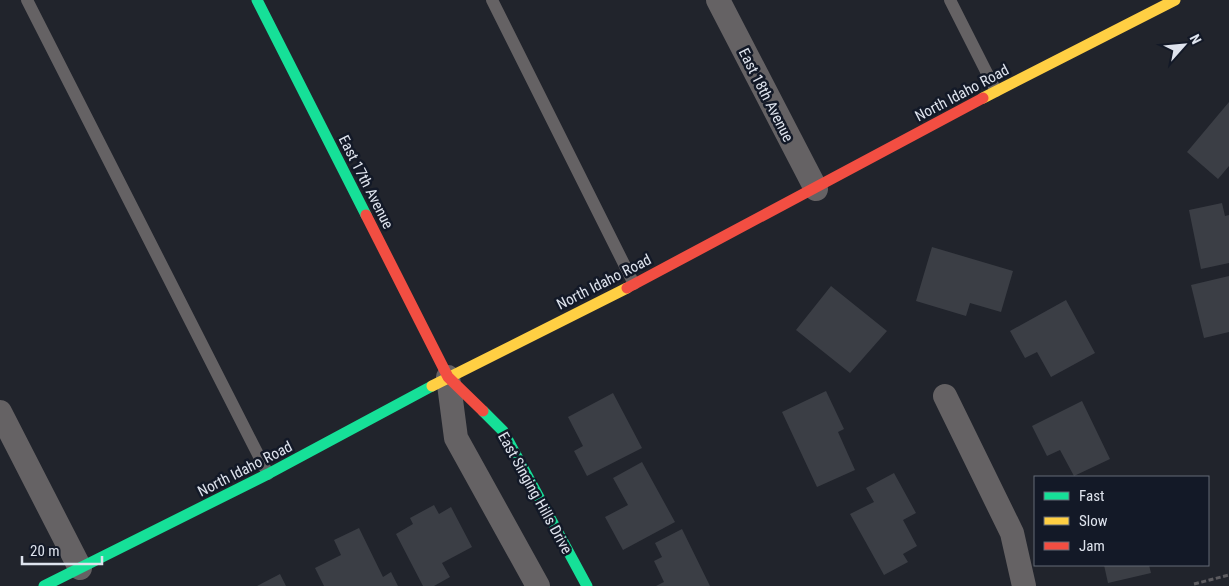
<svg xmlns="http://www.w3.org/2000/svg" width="1229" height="586" font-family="'Roboto Condensed',sans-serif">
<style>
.building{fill:#3b3e45}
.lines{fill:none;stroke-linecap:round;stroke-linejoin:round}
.path{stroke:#5d5c60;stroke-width:3;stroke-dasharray:5 2.5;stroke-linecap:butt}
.lane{stroke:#656264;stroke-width:12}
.street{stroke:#656264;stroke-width:24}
.fast{stroke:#16e098;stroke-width:11}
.slow{stroke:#ffcf43;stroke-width:11}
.jam{stroke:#f24e42;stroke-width:11}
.labels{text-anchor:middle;stroke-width:5;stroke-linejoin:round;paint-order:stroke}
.street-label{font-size:15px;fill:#dee3ed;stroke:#131927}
</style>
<rect width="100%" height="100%" fill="#21242c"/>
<path class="building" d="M 1229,102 L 1229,166 L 1218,179 L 1187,152 Z
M 1222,203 L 1225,216 L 1229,215 L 1229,263 L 1201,269 L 1189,210 Z
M 932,247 L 1013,271 L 1001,312 L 970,303 L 966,316 L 916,301 Z
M 1229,276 L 1229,332 L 1204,338 L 1191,285 Z
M 831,286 L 887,331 L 850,373 L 796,330 Z
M 1066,300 L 1095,353 L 1051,377 L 1037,352 L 1025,358 L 1010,331 Z
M 826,391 L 844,429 L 838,432 L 855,470 L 817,487 L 782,412 Z
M 613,393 L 642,448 L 587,476 L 574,451 L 583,446 L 568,417 Z
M 1082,401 L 1110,459 L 1074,476 L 1060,450 L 1047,456 L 1032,426 Z
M 642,462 L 675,522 L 623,550 L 605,517 L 628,505 L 613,478 Z
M 894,473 L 916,513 L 903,520 L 917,546 L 903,554 L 908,562 L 884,575 L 850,514 L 874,502 L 866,488 Z
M 434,505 L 439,514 L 451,507 L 472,547 L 442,563 L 450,577 L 434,586 L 423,586 L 396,534 L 413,524 L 410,518 Z
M 359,528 L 383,577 L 391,572 L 398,586 L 324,586 L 315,568 L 341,555 L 334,540 Z
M 682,529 L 710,586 L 656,586 L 664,582 L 654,561 L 662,557 L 655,543 Z
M 1104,565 L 1149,565 L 1151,573 L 1108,583 Z
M 280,574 L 286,586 L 257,586 Z"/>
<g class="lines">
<path class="path" d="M 1194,584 L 1229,575"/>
<path class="lane" d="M 27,0 L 268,474
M 492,0 L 634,284
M 950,0 L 996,91"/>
<path class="street" d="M 718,0 L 816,189
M 448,377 L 456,438 L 538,586
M 945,396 L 1012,533 L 1024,586
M 0,412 L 80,568"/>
<path class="fast" d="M 257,0 L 366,215
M 483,411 L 503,431 L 587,586
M 44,586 L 268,474 L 432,386"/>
<path class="slow" d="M 983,98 L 1175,0
M 432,386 L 627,288"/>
<path class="jam" d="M 366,215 L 448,377 L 483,411
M 627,288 L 983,98"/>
</g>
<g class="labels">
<g class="street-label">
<text transform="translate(962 93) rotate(-28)" y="5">North Idaho Road</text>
<text transform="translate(766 95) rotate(63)" y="5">East 18th Avenue</text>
<text transform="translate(366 182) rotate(63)" y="5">East 17th Avenue</text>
<text transform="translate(604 282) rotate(-27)" y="5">North Idaho Road</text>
<text transform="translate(245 469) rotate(-27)" y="5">North Idaho Road</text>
<text transform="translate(535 493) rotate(61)" y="5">East Singing Hills Drive</text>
</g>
</g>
<rect x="1034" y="476" width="175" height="90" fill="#131927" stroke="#646a76"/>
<rect x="1044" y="492" width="25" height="8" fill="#16e098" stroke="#646a76"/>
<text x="1079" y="501" font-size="15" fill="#dee3ed">Fast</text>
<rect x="1044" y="517" width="25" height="8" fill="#ffcf43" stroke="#646a76"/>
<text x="1079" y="526" font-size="15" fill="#dee3ed">Slow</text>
<rect x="1044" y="542" width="25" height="8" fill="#f24e42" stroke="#646a76"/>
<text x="1079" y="551" font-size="15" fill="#dee3ed">Jam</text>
<g transform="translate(1184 45) rotate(63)" stroke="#131927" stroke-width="4" paint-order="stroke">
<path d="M0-4L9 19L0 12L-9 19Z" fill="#dee3ed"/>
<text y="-8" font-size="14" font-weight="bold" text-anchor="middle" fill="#dee3ed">N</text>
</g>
<path d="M22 556v8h80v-8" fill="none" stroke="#dee3ed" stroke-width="2.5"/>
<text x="30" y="556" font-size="15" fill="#dee3ed" stroke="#131927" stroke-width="4" paint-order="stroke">20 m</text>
</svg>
